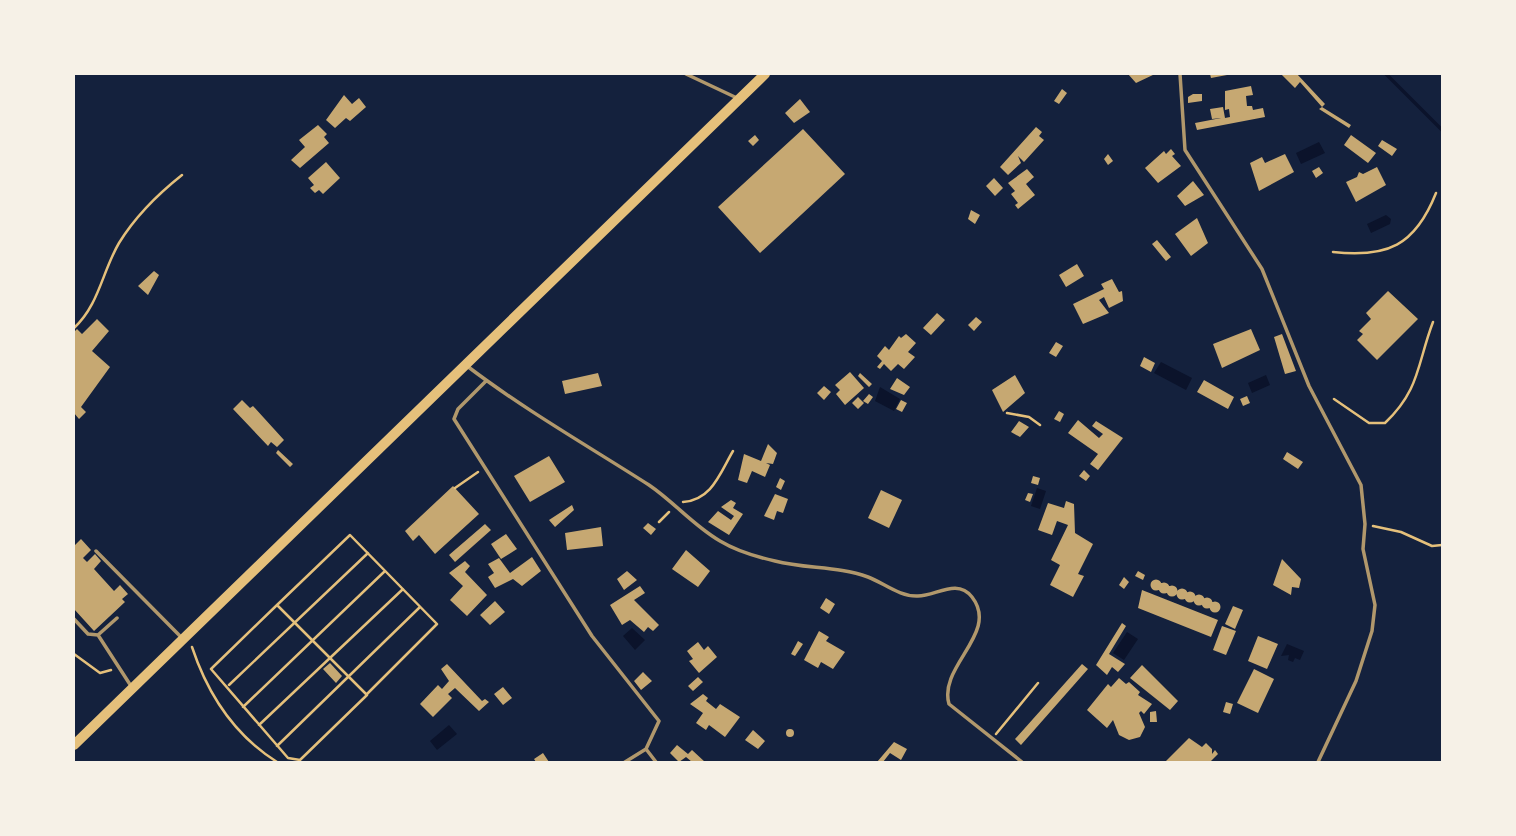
<svg xmlns="http://www.w3.org/2000/svg" width="1516" height="836" font-family="'PT Serif',serif">
<style>
.water{fill:#0b132b}
.lines{fill:none;stroke-linecap:round;stroke-linejoin:round}
.stream{stroke:#0b132b;stroke-width:3.5}
.building{fill:#c6a872}
.path{stroke:#e5c07b;stroke-width:2.5}
.service{stroke:#b1986c;stroke-width:3.5}
.secondary{stroke:#e5c07b;stroke-width:10}
</style>
<rect width="100%" height="100%" fill="#14213d"/>
<path class="water" d="M 1319,142 L 1325,153 L 1301,164 L 1296,153 Z
M 1386,215 L 1391,219 L 1390,224 L 1371,233 L 1367,224 Z
M 1161,362 L 1192,378 L 1186,390 L 1154,373 Z
M 1266,375 L 1270,385 L 1252,393 L 1248,383 Z
M 880,387 L 900,399 L 894,411 L 875,401 Z
M 1037,488 L 1046,491 L 1040,509 L 1031,506 Z
M 632,628 L 645,640 L 635,650 L 623,636 Z
M 1127,632 L 1138,639 L 1124,660 L 1113,653 Z
M 1287,644 L 1304,651 L 1300,660 L 1295,658 L 1293,662 L 1288,660 L 1289,655 L 1281,656 Z
M 449,725 L 457,734 L 437,750 L 430,741 Z"/>
<g class="lines">
<path class="stream" d="M 1386,74 L 1442,130"/>
</g>
<path class="building" d="M 1128,74 L 1155,74 L 1136,83 Z
M 1210,74 L 1227,74 L 1227,75 L 1211,78 Z
M 1281,74 L 1297,74 L 1325,104 L 1322,107 L 1351,125 L 1349,128 L 1319,109 L 1322,107 L 1300,82 L 1295,88 Z
M 1251,86 L 1253,95 L 1246,96 L 1247,106 L 1252,106 L 1253,110 L 1263,108 L 1265,117 L 1197,130 L 1195,123 L 1221,118 L 1212,119 L 1210,109 L 1223,107 L 1225,118 L 1230,117 L 1229,109 L 1225,110 L 1225,91 Z
M 1062,89 L 1067,93 L 1059,104 L 1054,101 Z
M 1193,94 L 1202,94 L 1202,101 L 1188,103 L 1188,97 Z
M 344,95 L 352,104 L 359,98 L 366,107 L 350,121 L 346,118 L 335,128 L 326,120 Z
M 800,99 L 810,112 L 794,123 L 785,113 Z
M 318,125 L 327,134 L 324,137 L 329,143 L 300,168 L 291,160 L 305,147 L 299,140 Z
M 1036,127 L 1042,132 L 1039,136 L 1044,140 L 1024,162 L 1018,156 L 1021,163 L 1008,175 L 1000,167 Z
M 803,129 L 845,174 L 760,253 L 718,207 Z
M 755,135 L 759,140 L 753,146 L 748,141 Z
M 1351,135 L 1376,153 L 1368,163 L 1344,145 Z
M 1382,140 L 1397,149 L 1392,156 L 1378,146 Z
M 1171,149 L 1175,154 L 1172,156 L 1181,166 L 1158,183 L 1145,168 L 1164,151 L 1166,154 Z
M 1108,154 L 1113,161 L 1108,165 L 1104,159 Z
M 1285,154 L 1294,172 L 1259,191 L 1250,163 L 1262,157 L 1265,163 Z
M 326,162 L 340,178 L 323,194 L 319,190 L 315,193 L 310,188 L 314,185 L 308,178 Z
M 1319,167 L 1323,173 L 1316,178 L 1312,171 Z
M 1377,167 L 1386,185 L 1356,202 L 1346,182 L 1357,177 L 1359,172 L 1363,174 Z
M 1027,169 L 1034,177 L 1026,184 L 1035,195 L 1018,209 L 1015,205 L 1018,203 L 1011,194 L 1015,191 L 1008,183 Z
M 994,178 L 1003,188 L 995,196 L 986,186 Z
M 1193,181 L 1204,195 L 1185,206 L 1177,196 Z
M 971,210 L 980,215 L 975,224 L 968,219 Z
M 1197,218 L 1208,243 L 1191,256 L 1175,234 Z
M 1157,240 L 1171,257 L 1166,261 L 1152,244 Z
M 1077,264 L 1084,276 L 1066,287 L 1059,275 Z
M 154,271 L 159,275 L 148,295 L 138,286 Z
M 1112,279 L 1119,292 L 1122,291 L 1123,301 L 1109,308 L 1104,297 L 1099,300 L 1109,313 L 1083,324 L 1073,304 L 1104,289 L 1101,284 Z
M 1388,291 L 1418,319 L 1377,360 L 1357,340 L 1363,334 L 1359,331 L 1371,319 L 1366,313 Z
M 937,313 L 945,320 L 931,335 L 923,328 Z
M 976,317 L 982,322 L 974,331 L 968,325 Z
M 97,319 L 109,331 L 92,351 L 110,367 L 81,407 L 86,412 L 79,419 L 74,413 L 74,332 L 77,329 L 82,334 Z
M 1251,329 L 1260,350 L 1222,368 L 1213,344 Z
M 906,334 L 916,343 L 908,352 L 915,357 L 904,369 L 898,364 L 891,371 L 884,364 L 880,369 L 877,367 L 882,361 L 877,356 L 885,346 L 889,350 L 899,336 L 901,338 Z
M 1282,334 L 1296,371 L 1285,374 L 1274,337 Z
M 1056,342 L 1063,346 L 1056,357 L 1049,353 Z
M 1144,357 L 1155,363 L 1151,372 L 1140,366 Z
M 850,372 L 864,388 L 845,405 L 836,394 L 840,390 L 835,385 Z
M 598,373 L 602,386 L 565,394 L 562,381 Z
M 860,373 L 872,384 L 869,387 L 858,376 Z
M 1015,375 L 1025,393 L 1003,412 L 992,390 Z
M 897,378 L 910,387 L 904,395 L 890,389 Z
M 1204,380 L 1234,397 L 1228,409 L 1197,392 Z
M 824,386 L 831,392 L 824,400 L 817,393 Z
M 869,394 L 873,397 L 868,404 L 863,401 Z
M 1247,396 L 1250,403 L 1243,406 L 1240,399 Z
M 858,397 L 864,403 L 858,409 L 852,403 Z
M 242,400 L 250,408 L 253,406 L 284,440 L 277,447 L 271,442 L 268,446 L 233,409 Z
M 901,400 L 907,403 L 902,412 L 896,409 Z
M 1059,411 L 1064,414 L 1060,422 L 1054,419 Z
M 1078,420 L 1099,438 L 1103,434 L 1092,426 L 1096,421 L 1123,438 L 1098,470 L 1090,464 L 1098,454 L 1068,433 Z
M 1019,421 L 1029,427 L 1020,437 L 1011,432 Z
M 768,444 L 777,453 L 773,464 L 766,463 L 770,465 L 765,477 L 752,471 L 747,483 L 738,480 L 744,454 L 761,461 Z
M 278,450 L 293,464 L 290,467 L 276,453 Z
M 1287,452 L 1303,462 L 1298,469 L 1283,459 Z
M 549,456 L 565,482 L 530,502 L 514,476 Z
M 1084,470 L 1090,476 L 1086,481 L 1079,476 Z
M 1033,476 L 1040,478 L 1038,485 L 1031,483 Z
M 780,478 L 785,481 L 781,490 L 776,487 Z
M 453,486 L 479,514 L 435,554 L 419,535 L 413,541 L 405,531 Z
M 881,490 L 902,500 L 889,528 L 868,518 Z
M 1028,493 L 1033,494 L 1030,502 L 1025,500 Z
M 775,494 L 788,499 L 783,513 L 777,511 L 774,520 L 764,516 Z
M 731,500 L 736,503 L 733,508 L 743,514 L 729,535 L 708,522 L 718,511 L 731,520 L 734,516 L 721,507 Z
M 1066,501 L 1074,504 L 1075,533 L 1093,544 L 1078,574 L 1084,576 L 1073,597 L 1050,585 L 1060,565 L 1051,560 L 1068,525 L 1057,521 L 1052,535 L 1038,530 L 1048,503 L 1064,508 Z
M 572,505 L 574,510 L 555,527 L 549,520 Z
M 648,523 L 656,529 L 651,535 L 643,528 Z
M 485,524 L 491,530 L 455,562 L 449,555 Z
M 601,527 L 603,546 L 567,550 L 565,533 Z
M 506,534 L 517,549 L 501,559 L 491,544 Z
M 81,539 L 91,550 L 83,558 L 87,562 L 95,554 L 101,561 L 94,569 L 114,591 L 120,585 L 128,594 L 122,599 L 125,602 L 94,631 L 74,609 L 74,546 Z
M 686,550 L 710,571 L 698,587 L 672,569 Z
M 532,557 L 541,571 L 522,586 L 513,579 L 495,588 L 488,577 L 494,573 L 488,564 L 499,558 L 510,573 Z
M 1282,559 L 1301,579 L 1299,588 L 1292,587 L 1291,595 L 1273,585 Z
M 465,561 L 470,566 L 465,572 L 487,595 L 467,616 L 450,600 L 463,586 L 449,573 Z
M 627,571 L 637,580 L 624,590 L 617,579 Z
M 1138,571 L 1145,575 L 1143,580 L 1135,576 Z
M 1124,577 L 1129,582 L 1124,589 L 1119,585 Z
M1150.5 585a5.5 5.5 0 1 1 11 0a5.5 5.5 0 1 1-11 0Z
M1158.5 588a5.5 5.5 0 1 1 11 0a5.5 5.5 0 1 1-11 0Z
M1166.5 591a5.5 5.5 0 1 1 11 0a5.5 5.5 0 1 1-11 0Z
M 640,586 L 645,593 L 634,600 L 659,625 L 653,631 L 648,627 L 644,632 L 630,620 L 622,625 L 610,605 Z
M1176.5 594a5.5 5.5 0 1 1 11 0a5.5 5.5 0 1 1-11 0Z
M 1142,590 L 1218,620 L 1211,637 L 1138,608 Z
M1184.5 597a5.5 5.5 0 1 1 11 0a5.5 5.5 0 1 1-11 0Z
M1193.5 600a5.5 5.5 0 1 1 11 0a5.5 5.5 0 1 1-11 0Z
M1201.5 603a5.5 5.5 0 1 1 11 0a5.5 5.5 0 1 1-11 0Z
M 826,598 L 835,604 L 829,614 L 820,608 Z
M 495,601 L 505,612 L 490,625 L 480,615 Z
M1209.5 607a5.5 5.5 0 1 1 11 0a5.5 5.5 0 1 1-11 0Z
M 1233,606 L 1243,610 L 1235,629 L 1225,624 Z
M 1122,623 L 1126,626 L 1109,654 L 1125,664 L 1118,672 L 1112,667 L 1107,675 L 1096,665 Z
M 1222,626 L 1236,631 L 1226,655 L 1213,650 Z
M 819,631 L 829,637 L 826,641 L 845,652 L 833,669 L 821,662 L 818,668 L 804,660 Z
M 1258,636 L 1278,644 L 1267,669 L 1248,661 Z
M 798,641 L 803,644 L 795,656 L 791,654 Z
M 698,642 L 704,650 L 708,646 L 717,657 L 699,673 L 689,661 L 693,659 L 687,651 Z
M 330,663 L 342,676 L 336,683 L 323,669 Z
M 447,664 L 482,701 L 485,699 L 489,702 L 479,711 L 455,688 L 448,694 L 452,698 L 433,717 L 420,704 L 438,685 L 442,689 L 449,681 L 441,669 Z
M 1082,664 L 1088,669 L 1021,745 L 1015,739 Z
M 1142,665 L 1178,701 L 1170,710 L 1130,678 Z
M 1254,669 L 1274,679 L 1258,713 L 1237,703 Z
M 643,672 L 652,681 L 641,690 L 634,681 Z
M 698,677 L 703,682 L 693,691 L 688,686 Z
M 1119,678 L 1126,684 L 1129,682 L 1140,692 L 1138,695 L 1152,704 L 1144,714 L 1141,711 L 1139,713 L 1145,727 L 1140,737 L 1129,740 L 1119,735 L 1113,720 L 1107,728 L 1087,710 L 1108,684 L 1111,687 Z
M 503,687 L 512,698 L 503,705 L 494,694 Z
M 703,694 L 708,698 L 706,701 L 716,709 L 720,704 L 740,717 L 725,737 L 709,725 L 706,730 L 696,723 L 703,713 L 690,704 Z
M 1226,702 L 1233,704 L 1230,714 L 1223,712 Z
M 1156,711 L 1157,722 L 1150,722 L 1150,712 Z
M786 733a4 4 0 1 1 8 0a4 4 0 1 1-8 0Z
M 753,730 L 765,741 L 758,749 L 745,740 Z
M 1189,738 L 1202,747 L 1206,743 L 1212,749 L 1212,754 L 1215,750 L 1218,754 L 1210,762 L 1165,762 Z
M 894,742 L 907,749 L 901,760 L 890,753 L 883,762 L 877,762 Z
M 677,745 L 688,754 L 692,750 L 705,762 L 692,762 L 686,757 L 679,762 L 670,753 Z
M 543,753 L 549,762 L 536,762 L 534,759 Z"/>
<g class="lines">
<path class="path" d="M 1333,252 C 1387,258 1415,246 1436,193
M 74,328 C 99,305 102,272 119,243 C 135,217 158,194 182,175
M 1334,399 L 1369,423 L 1385,423 C 1420,390 1417,364 1433,322
M 1007,413 L 1029,417 L 1040,425
M 455,488 L 478,472
M 683,502 C 712,500 720,473 733,451
M 659,522 L 669,512
M 1373,526 L 1401,532 L 1432,546 L 1442,545
M 277,605 L 367,695 L 300,760 L 288,758 L 211,669 Z
M 277,605 L 350,535 L 437,624 L 367,694
M 192,647 C 208,695 234,735 277,762
M 74,654 L 100,673 L 111,670
M 229,685 L 368,553
M 243,707 L 385,571
M 259,725 L 403,589
M 996,734 L 1038,683
M 277,746 L 420,607"/>
<path class="service" d="M 686,74 L 737,98
M 1180,74 L 1185,150 L 1262,269 L 1309,386 L 1361,485 L 1365,524 L 1363,549 L 1375,605 L 1372,631 L 1356,681 L 1318,762
M 467,366 C 525,410 588,446 649,485 C 674,502 694,526 720,541 C 735,550 757,557 775,561 C 806,569 838,566 868,577 C 884,583 900,597 918,596 C 936,596 957,578 972,597 C 1000,633 938,666 949,704 L 1022,762
M 486,381 L 458,409 L 454,419 L 592,636 L 659,721 L 646,749 L 625,762
M 96,551 L 181,637
M 74,619 L 88,634 L 98,635 L 131,686
M 98,635 L 117,618
M 646,749 L 656,762"/>
<path class="secondary" d="M 74,745 L 765,74"/>
</g>
<rect width="1516" height="836" fill="none" stroke="#f6f1e7" stroke-width="150"/>
</svg>
